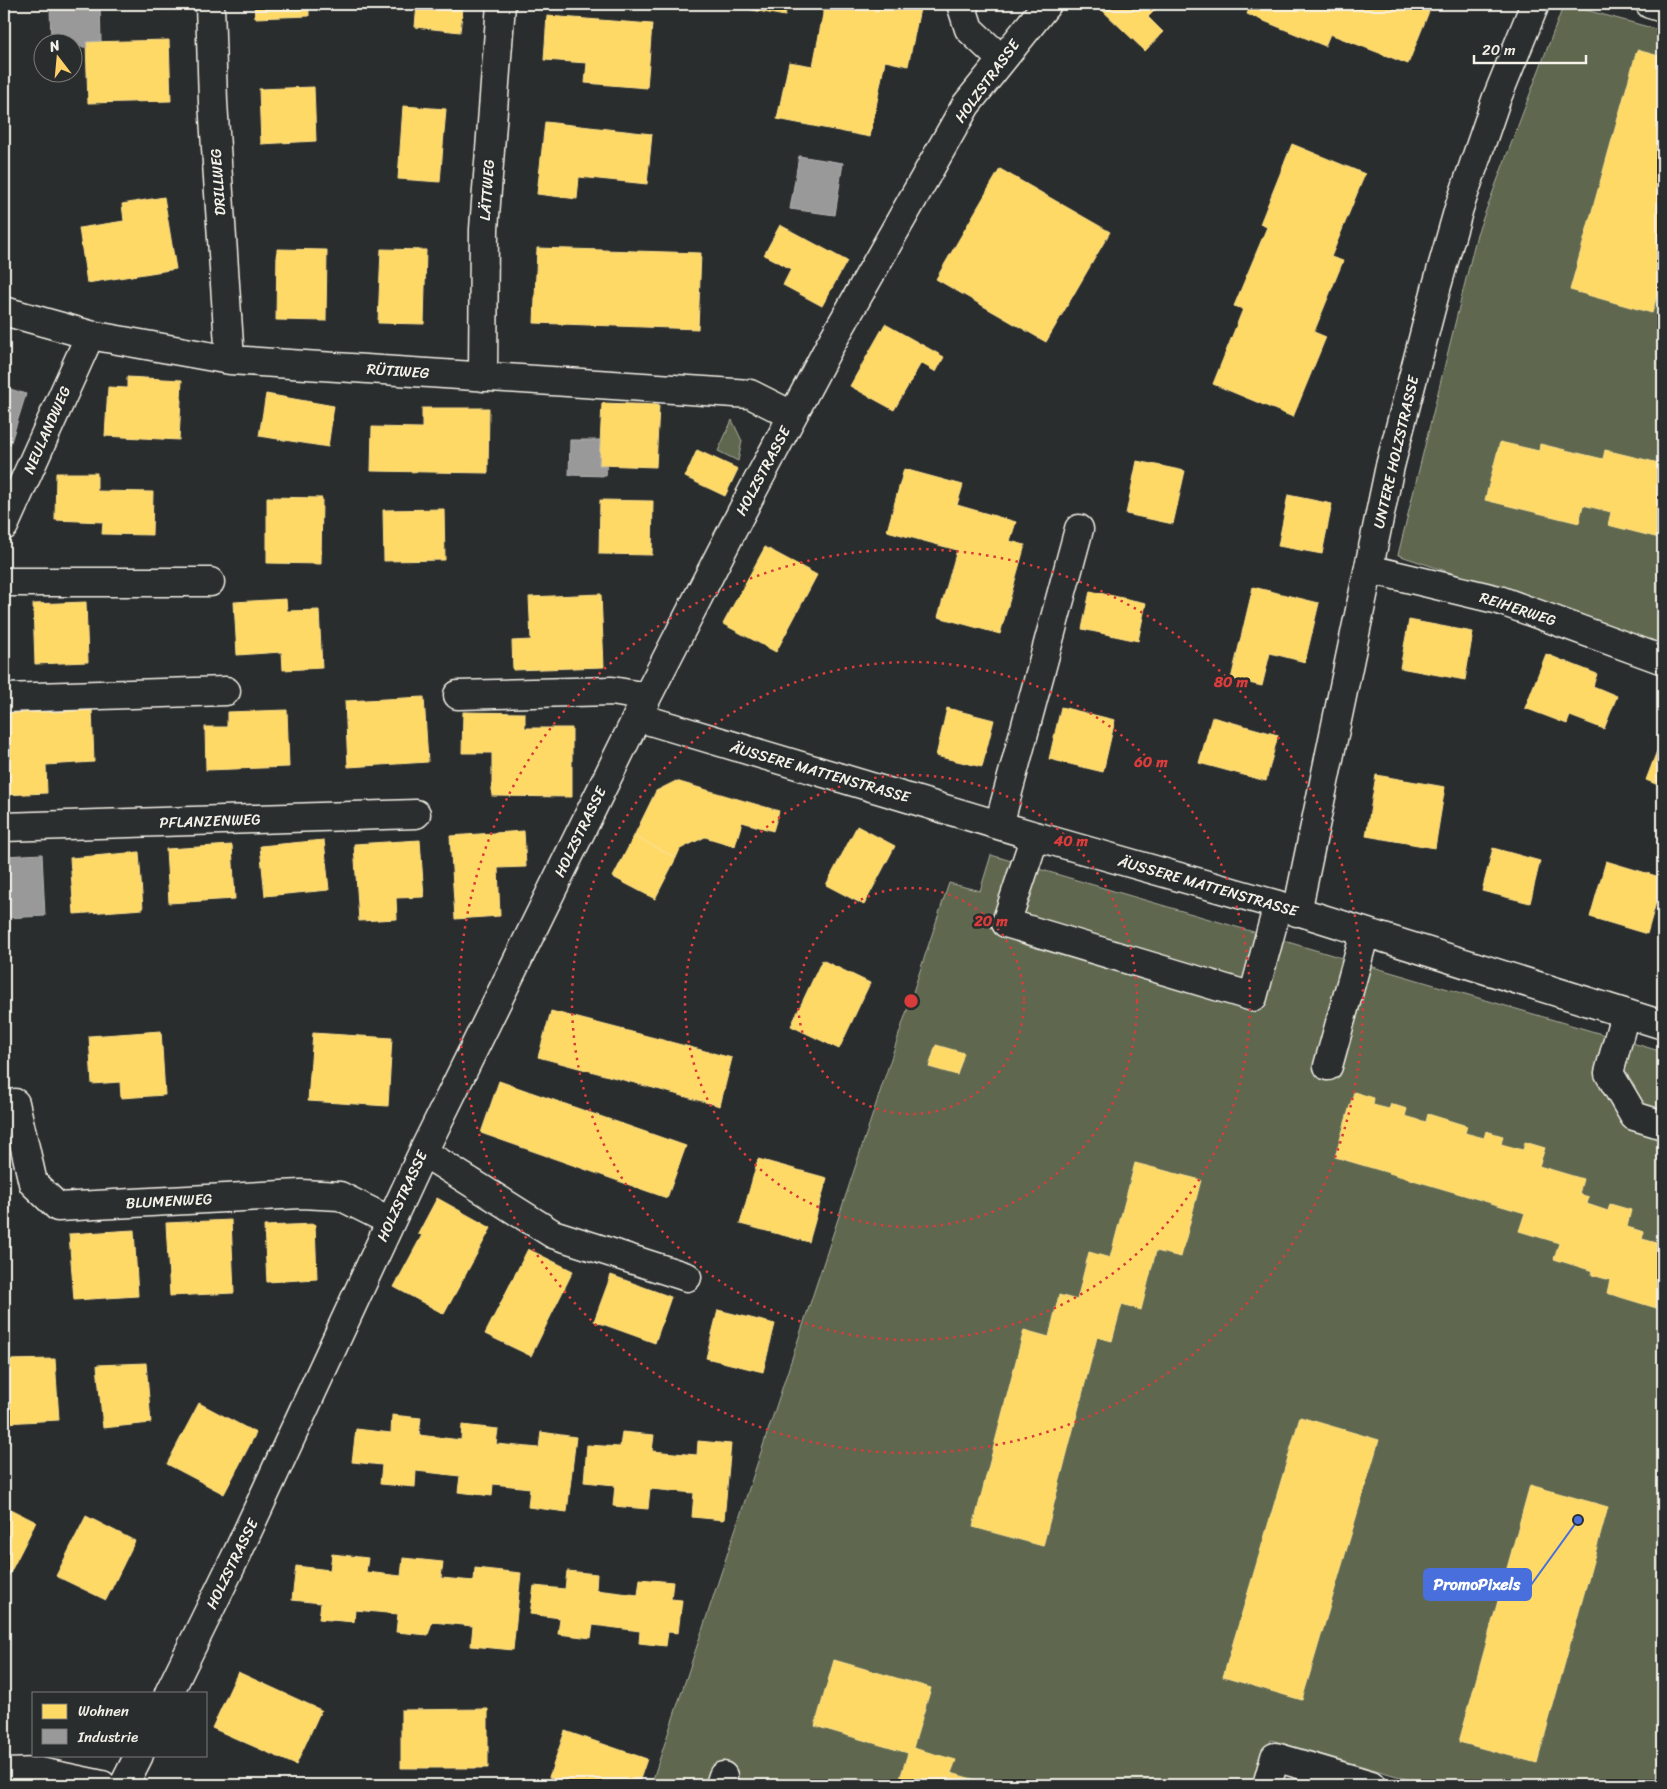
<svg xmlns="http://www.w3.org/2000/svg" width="1667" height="1789" font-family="Sriracha,sans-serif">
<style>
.green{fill:#5f684f;stroke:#aaac9c}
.homes{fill:#ffd966;stroke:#fce08d}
.industry{fill:#999;stroke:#b4b3b1}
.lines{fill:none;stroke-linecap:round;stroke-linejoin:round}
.minor-casing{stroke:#f4f1e8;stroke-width:31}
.minor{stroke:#2a2d2e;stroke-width:28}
.ring{fill:none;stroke:#d93c3b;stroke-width:2.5;stroke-dasharray:2.5 5}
.labels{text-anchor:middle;stroke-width:5;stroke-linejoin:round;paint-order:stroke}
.street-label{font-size:15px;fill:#f4f1e8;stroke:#2a2d2e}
.centre{fill:#d93c3b;stroke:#2a2d2e;stroke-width:2.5}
.ring-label{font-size:15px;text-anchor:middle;font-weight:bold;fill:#d93c3b;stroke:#2a2d2e;stroke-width:5;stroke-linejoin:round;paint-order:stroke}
.leader{fill:none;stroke:#486fdb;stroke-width:2}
.callout-dot{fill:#486fdb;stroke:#2a2d2e;stroke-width:2}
.callout{fill:#486fdb;stroke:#486fdb;stroke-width:2}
.callout-label{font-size:16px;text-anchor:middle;font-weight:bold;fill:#fff}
</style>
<rect width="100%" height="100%" fill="#2a2d2e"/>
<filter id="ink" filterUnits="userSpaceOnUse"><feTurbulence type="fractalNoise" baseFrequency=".02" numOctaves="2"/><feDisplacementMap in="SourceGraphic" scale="10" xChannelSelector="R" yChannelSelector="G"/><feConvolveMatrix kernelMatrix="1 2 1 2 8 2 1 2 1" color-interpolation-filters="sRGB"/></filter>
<g filter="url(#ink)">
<path class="green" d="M 1564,4 L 1663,31 L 1663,644 L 1398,555 L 1477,234 Z
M 732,420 L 742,441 L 738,461 L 718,451 Z
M 991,855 L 1663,1052 L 1663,1785 L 1428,1785 L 1271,1740 L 1257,1785 L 651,1785 L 949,883 L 980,891 Z"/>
<path class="homes" d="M 254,4 L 309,4 L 309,16 L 255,18 Z
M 417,4 L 463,4 L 460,32 L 415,27 Z
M 731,4 L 787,4 L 785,16 L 731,6 Z
M 825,4 L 921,4 L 908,66 L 885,61 L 870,137 L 777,119 L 789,62 L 813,66 Z
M 1104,4 L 1161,4 L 1148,17 L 1163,32 L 1145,51 L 1100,8 Z
M 1251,4 L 1432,4 L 1408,64 L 1330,34 L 1325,46 L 1247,14 Z
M 547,16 L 652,24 L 647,88 L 585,83 L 587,63 L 544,60 Z
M 169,40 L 171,101 L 88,103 L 86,42 Z
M 1637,50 L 1663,57 L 1663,275 L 1652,313 L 1570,290 Z
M 314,87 L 316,141 L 261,144 L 259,89 Z
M 403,106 L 446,109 L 440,182 L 398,179 Z
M 545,122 L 652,134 L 647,184 L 579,177 L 577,199 L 537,194 Z
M 1292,144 L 1365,174 L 1331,257 L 1343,261 L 1314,332 L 1326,337 L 1293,417 L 1213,384 L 1243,309 L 1234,306 L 1267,227 L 1260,224 Z
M 1000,169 L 1110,232 L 1046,342 L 936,279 Z
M 164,197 L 176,269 L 87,283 L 79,228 L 124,221 L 122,204 Z
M 780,225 L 847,261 L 822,306 L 783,285 L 791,269 L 764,255 Z
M 537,248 L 701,253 L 698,329 L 534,323 Z
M 277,249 L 327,250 L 326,321 L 276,320 Z
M 381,249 L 426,250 L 424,324 L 378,323 Z
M 885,324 L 944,357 L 936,372 L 921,363 L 894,410 L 850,386 Z
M 127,377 L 182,380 L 179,440 L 105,436 L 108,387 L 127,388 Z
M 266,394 L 334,406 L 328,447 L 259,436 Z
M 602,403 L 659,405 L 656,467 L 599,465 Z
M 422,408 L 489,408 L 488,473 L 371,471 L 372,427 L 422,428 Z
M 1500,442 L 1539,451 L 1540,444 L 1603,459 L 1605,450 L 1663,464 L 1663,539 L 1608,525 L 1611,512 L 1583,505 L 1579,523 L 1485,500 Z
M 697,450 L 738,469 L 725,496 L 685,477 Z
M 1137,461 L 1185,471 L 1173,524 L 1126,514 Z
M 904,469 L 963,485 L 957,505 L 1016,522 L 1010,541 L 1025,545 L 1000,634 L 938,617 L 957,550 L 887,531 Z
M 56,473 L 97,473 L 97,491 L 153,492 L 152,535 L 102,534 L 103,522 L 55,520 Z
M 1288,495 L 1332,504 L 1322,554 L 1278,546 Z
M 267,497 L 322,498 L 321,564 L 267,563 Z
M 600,500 L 653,501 L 652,555 L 599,554 Z
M 444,509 L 445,560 L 384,561 L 383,510 Z
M 765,547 L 817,575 L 776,652 L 723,624 Z
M 1253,587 L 1319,603 L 1305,662 L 1270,653 L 1262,686 L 1231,679 Z
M 1090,591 L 1146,603 L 1138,641 L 1082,629 Z
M 601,594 L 604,667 L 513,670 L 512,641 L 531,640 L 529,597 Z
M 286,599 L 287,611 L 319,610 L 322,668 L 283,670 L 282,652 L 237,655 L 234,602 Z
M 86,602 L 88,662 L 35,664 L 33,604 Z
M 1409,620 L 1473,632 L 1465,680 L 1400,668 Z
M 1546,654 L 1597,674 L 1593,686 L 1617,696 L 1604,729 L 1570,716 L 1567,724 L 1525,708 Z
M 424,697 L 428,762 L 348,767 L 345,701 Z
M 1061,707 L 1115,720 L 1103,772 L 1049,759 Z
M 92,708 L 94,762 L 46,765 L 47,793 L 4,795 L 4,711 Z
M 947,708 L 994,720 L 982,767 L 936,756 Z
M 287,710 L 289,767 L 206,770 L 205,727 L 227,727 L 227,712 Z
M 463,712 L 525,713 L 525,728 L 572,728 L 572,797 L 492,796 L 492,753 L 462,753 Z
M 1212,717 L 1278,735 L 1266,781 L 1199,763 Z
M 1663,735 L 1663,787 L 1646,780 Z
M 1376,775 L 1445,787 L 1435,848 L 1366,836 Z
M 676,781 L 779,811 L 773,831 L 742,822 L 735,846 L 705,837 L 680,849 L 676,858 L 634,836 L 656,791 Z
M 857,826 L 895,846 L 864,905 L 826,885 Z
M 524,831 L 526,867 L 498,868 L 500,916 L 455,919 L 450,836 Z
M 634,836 L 676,858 L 655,899 L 613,877 Z
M 324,840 L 329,890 L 265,896 L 260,846 Z
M 420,840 L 424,897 L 396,898 L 397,919 L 359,921 L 354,844 Z
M 232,845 L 235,899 L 169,903 L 166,849 Z
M 1493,848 L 1540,861 L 1530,903 L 1482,891 Z
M 139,852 L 143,909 L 74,914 L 70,858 Z
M 1606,861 L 1663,878 L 1647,934 L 1590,917 Z
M 822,960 L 870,983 L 839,1049 L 791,1026 Z
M 551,1011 L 732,1058 L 720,1106 L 538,1057 Z
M 161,1031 L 165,1095 L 121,1098 L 120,1082 L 92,1084 L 89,1036 Z
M 313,1033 L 392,1038 L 388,1106 L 308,1101 Z
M 936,1045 L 964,1053 L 957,1075 L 929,1067 Z
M 499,1081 L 686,1146 L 667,1198 L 481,1133 Z
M 1354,1092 L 1374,1098 L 1373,1105 L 1389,1109 L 1391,1104 L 1407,1109 L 1405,1116 L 1426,1122 L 1428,1114 L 1467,1126 L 1465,1133 L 1484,1138 L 1486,1131 L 1503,1136 L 1501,1144 L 1523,1150 L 1525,1142 L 1545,1148 L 1539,1166 L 1583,1179 L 1579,1194 L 1589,1197 L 1587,1204 L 1608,1211 L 1610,1204 L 1631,1210 L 1627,1227 L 1644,1232 L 1642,1239 L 1661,1244 L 1663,1238 L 1663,1310 L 1607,1293 L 1610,1280 L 1592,1275 L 1593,1271 L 1554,1259 L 1559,1243 L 1519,1231 L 1525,1213 L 1335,1157 Z
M 758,1159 L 827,1178 L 809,1242 L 740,1224 Z
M 1135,1163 L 1201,1180 L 1181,1257 L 1156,1251 L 1141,1310 L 1122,1304 L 1112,1341 L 1097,1337 L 1043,1546 L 973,1527 L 1024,1330 L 1049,1337 L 1059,1295 L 1077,1300 L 1089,1252 L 1110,1258 Z
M 437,1198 L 491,1228 L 444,1314 L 394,1287 L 422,1235 L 418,1234 Z
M 231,1220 L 234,1293 L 170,1296 L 166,1223 Z
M 315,1224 L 317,1279 L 267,1282 L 264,1226 Z
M 134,1230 L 138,1296 L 74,1300 L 69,1234 Z
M 528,1249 L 573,1271 L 531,1356 L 485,1334 Z
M 611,1275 L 671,1297 L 655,1343 L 594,1321 Z
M 718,1310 L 775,1324 L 763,1372 L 706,1358 Z
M 55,1359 L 59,1420 L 5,1423 L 4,1360 Z
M 146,1363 L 151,1423 L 103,1428 L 97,1365 Z
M 199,1403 L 256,1433 L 224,1494 L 167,1464 Z
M 392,1415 L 421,1418 L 419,1435 L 461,1440 L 462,1425 L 498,1429 L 496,1444 L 539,1448 L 541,1432 L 576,1437 L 567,1512 L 528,1507 L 530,1488 L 493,1484 L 492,1496 L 458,1492 L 460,1476 L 416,1471 L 415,1487 L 380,1484 L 382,1465 L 352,1462 L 356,1429 L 391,1433 Z
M 1300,1417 L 1379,1440 L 1302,1700 L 1223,1677 Z
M 622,1432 L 654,1435 L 652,1451 L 697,1455 L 698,1441 L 731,1444 L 724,1520 L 692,1517 L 694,1493 L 650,1489 L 648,1509 L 613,1506 L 615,1485 L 584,1482 L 587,1445 L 620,1447 Z
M 1530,1485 L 1608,1507 L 1537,1763 L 1459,1742 Z
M 4,1506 L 36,1522 L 8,1577 L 4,1574 Z
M 86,1516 L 135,1541 L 106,1600 L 56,1576 Z
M 332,1554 L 368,1558 L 366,1572 L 401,1576 L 403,1558 L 443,1562 L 441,1578 L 474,1581 L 475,1568 L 521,1573 L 513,1650 L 471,1646 L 473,1626 L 432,1622 L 428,1635 L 396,1632 L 398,1614 L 355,1610 L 354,1622 L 319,1619 L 321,1603 L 292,1600 L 296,1566 L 330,1570 Z
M 567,1571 L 597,1574 L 596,1590 L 638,1595 L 640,1579 L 673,1582 L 671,1599 L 682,1600 L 678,1633 L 668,1632 L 666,1646 L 639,1643 L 640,1631 L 593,1625 L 591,1638 L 558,1634 L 560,1618 L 530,1614 L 534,1586 L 565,1589 Z
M 834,1660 L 931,1688 L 913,1748 L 956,1760 L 951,1773 L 993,1785 L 898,1785 L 908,1753 L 815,1726 Z
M 238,1672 L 321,1710 L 296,1765 L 212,1728 Z
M 488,1709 L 488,1768 L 401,1768 L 401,1710 Z
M 565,1731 L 647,1759 L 638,1785 L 574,1785 L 549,1777 Z"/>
<path class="industry" d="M 100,5 L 101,41 L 86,42 L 87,47 L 72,47 L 72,42 L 51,42 L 50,7 Z
M 799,156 L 843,163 L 835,215 L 790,209 Z
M 4,387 L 26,394 L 10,445 L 4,443 Z
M 570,440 L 600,440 L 599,465 L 607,465 L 606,476 L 569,475 Z
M 42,854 L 45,916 L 4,918 L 4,856 Z"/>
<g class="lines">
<defs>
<path id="minor" d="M 210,4 L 213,102 L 230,360
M 961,4 L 969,29 L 1001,59
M 1650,4 L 1663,8
M 4,311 L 90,335 L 230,360 L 750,394 L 792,415
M 483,377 L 484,229 L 501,4
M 4,526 L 90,335
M 1369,569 L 1499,600 L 1663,660
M 4,582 L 210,582
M 458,695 L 612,691 L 647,697
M 4,698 L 226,691
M 637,717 L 1035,836 L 1278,905 L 1663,1025
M 999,825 L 1079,529
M 4,827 L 416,814
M 1035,836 L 1006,923 L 1253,997 L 1278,905
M 1297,912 L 1390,466 L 1436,289 L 1459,208 L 1496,100 L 1535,4
M 1625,1014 L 1609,1073 L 1634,1116 L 1663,1125
M 1328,1066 L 1365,933
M 15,1103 L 33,1183 L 58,1207 L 301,1194 L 340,1196 L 390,1221
M 423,1152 L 553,1234 L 687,1277
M 169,1693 L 237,1554 L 423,1152 L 647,697 L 753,490 L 829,347 L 966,105 L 1047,4
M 4,1773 L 40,1772 L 102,1785
M 124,1785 L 139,1755
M 720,1785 L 723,1776
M 1267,1785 L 1275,1757 L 1371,1785"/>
</defs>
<use href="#minor" class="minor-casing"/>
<use href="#minor" class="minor"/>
</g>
</g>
<g class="ring">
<circle cx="911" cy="1001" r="113"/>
<circle cx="911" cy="1001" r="226"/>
<circle cx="911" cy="1001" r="339"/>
<circle cx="911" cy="1001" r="452"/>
</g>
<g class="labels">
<g class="street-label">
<text transform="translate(987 81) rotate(-54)" y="5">HOLZSTRASSE</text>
<text transform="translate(218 182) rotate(-94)" y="5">DRILLWEG</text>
<text transform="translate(487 190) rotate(-86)" y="5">LÄTTWEG</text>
<text transform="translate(398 371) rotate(4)" y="5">RÜTIWEG</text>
<text transform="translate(47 430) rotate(-66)" y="5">NEULANDWEG</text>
<text transform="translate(1396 452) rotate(-77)" y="5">UNTERE HOLZSTRASSE</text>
<text transform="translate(763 471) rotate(-62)" y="5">HOLZSTRASSE</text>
<text transform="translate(1518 609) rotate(18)" y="5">REIHERWEG</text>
<text transform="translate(820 772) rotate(16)" y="5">ÄUSSERE MATTENSTRASSE</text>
<text transform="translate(210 821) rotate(-2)" y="5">PFLANZENWEG</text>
<text transform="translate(580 832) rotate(-64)" y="5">HOLZSTRASSE</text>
<text transform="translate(1208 886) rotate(16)" y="5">ÄUSSERE MATTENSTRASSE</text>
<text transform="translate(402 1196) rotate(-65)" y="5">HOLZSTRASSE</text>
<text transform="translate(169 1201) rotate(-3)" y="5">BLUMENWEG</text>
<text transform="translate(232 1564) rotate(-64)" y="5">HOLZSTRASSE</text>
</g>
</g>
<circle cx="911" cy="1001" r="8" class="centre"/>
<g class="ring-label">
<text x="1231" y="687">80 m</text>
<text x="1151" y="767">60 m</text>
<text x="1071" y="846">40 m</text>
<text x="991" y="926">20 m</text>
</g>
<path class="leader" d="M1578 1520L1531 1585"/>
<circle class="callout-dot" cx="1578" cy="1520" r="5"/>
<rect class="callout" x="1424" y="1569" width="107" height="31" rx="5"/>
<g class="callout-label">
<text x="1477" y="1590">PromoPixels</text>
</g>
<rect width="1667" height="1789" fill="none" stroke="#2a2d2e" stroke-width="20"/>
<rect x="10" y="10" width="1647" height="1769" fill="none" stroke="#f4f1e8" stroke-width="2" filter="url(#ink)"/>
<rect x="32" y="1692" width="175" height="65" fill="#2a2d2e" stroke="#7b7b78"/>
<rect x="42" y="1704" width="25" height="15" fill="#ffd966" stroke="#7b7b78"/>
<text x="78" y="1716" font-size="15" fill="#f4f1e8">Wohnen</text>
<rect x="42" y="1729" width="25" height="15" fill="#999999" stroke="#7b7b78"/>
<text x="78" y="1742" font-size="15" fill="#f4f1e8">Industrie</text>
<g transform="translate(58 58) rotate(344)"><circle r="24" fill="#2a2d2e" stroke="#7b7b78"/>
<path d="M0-4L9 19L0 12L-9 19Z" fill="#ffd166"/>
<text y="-8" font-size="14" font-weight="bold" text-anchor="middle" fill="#f4f1e8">N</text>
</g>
<path d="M1474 55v8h112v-8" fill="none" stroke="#f4f1e8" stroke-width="2.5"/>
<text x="1482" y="55" font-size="15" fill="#f4f1e8" stroke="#2a2d2e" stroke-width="4" paint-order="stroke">20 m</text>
</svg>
